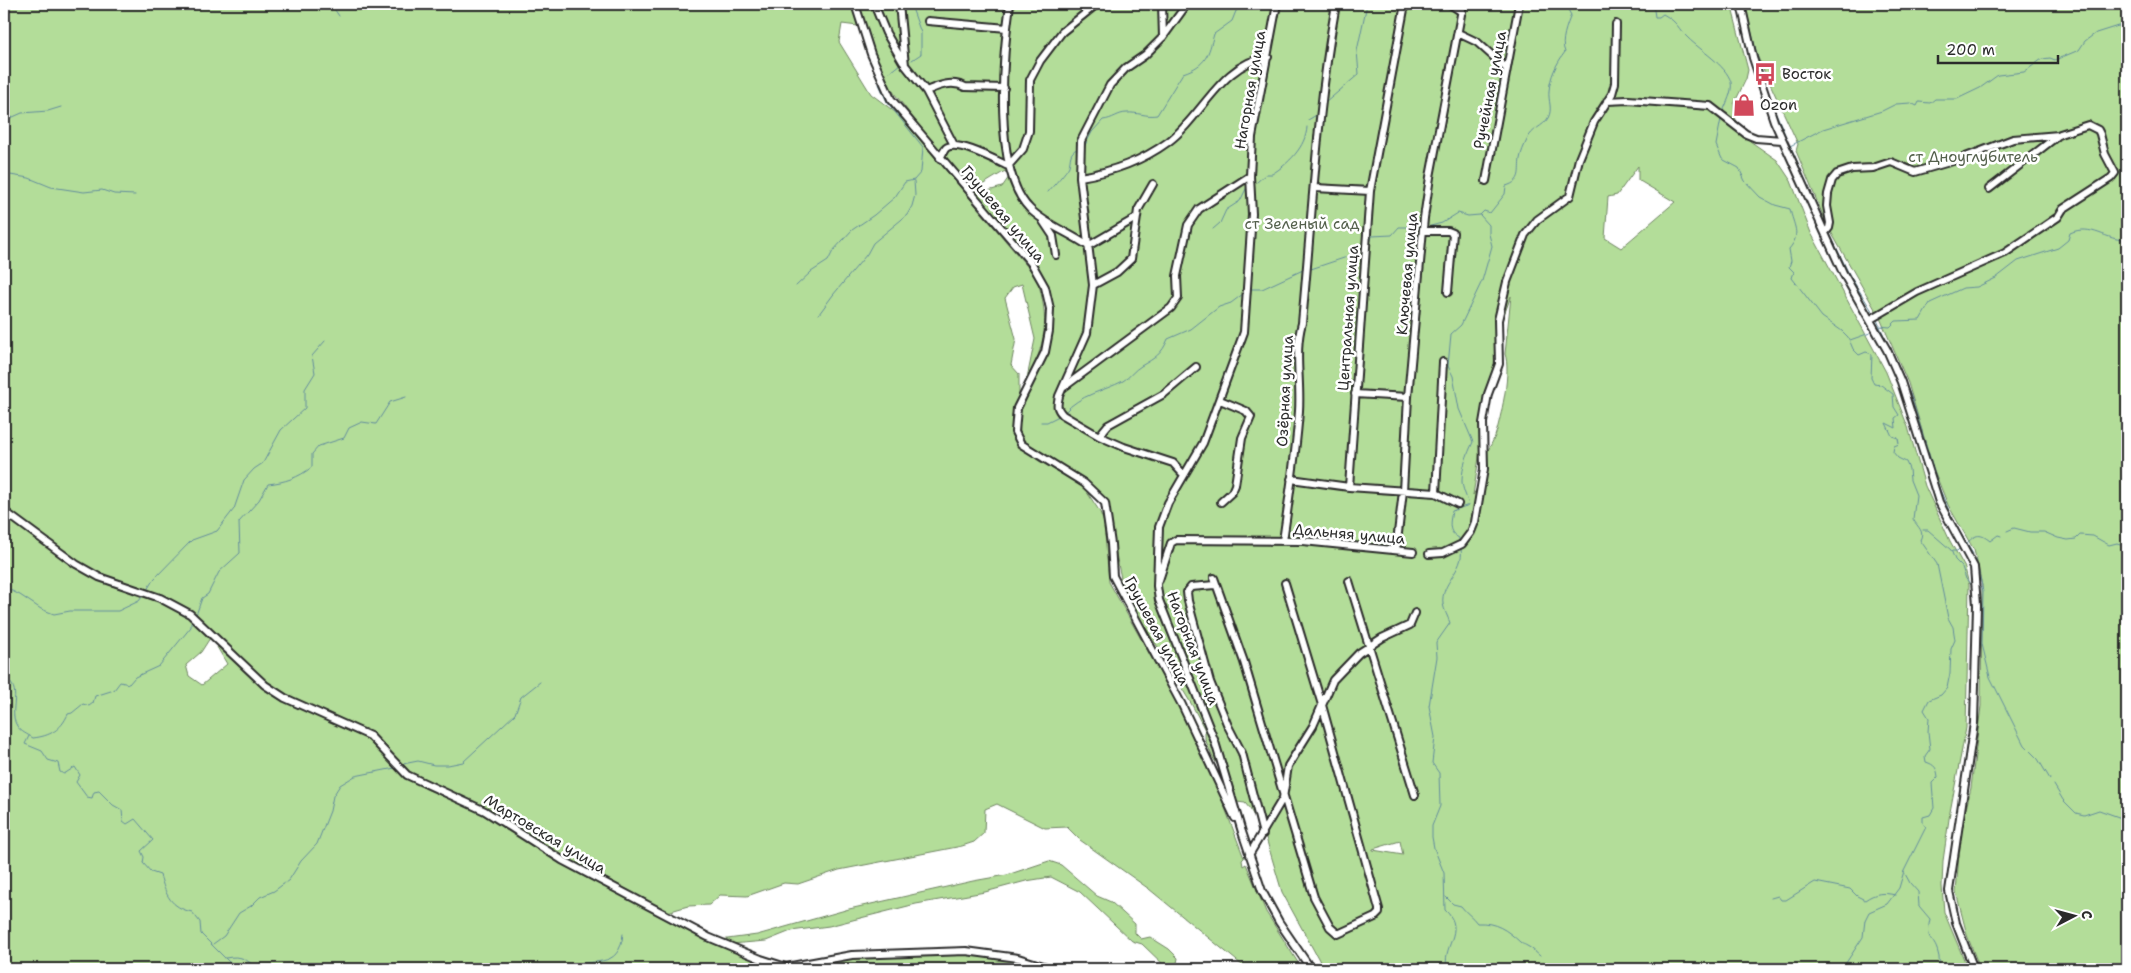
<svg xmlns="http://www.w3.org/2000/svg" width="2131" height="973" font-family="'Shantell Sans',sans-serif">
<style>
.green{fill:#b3dd99;stroke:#6f8462;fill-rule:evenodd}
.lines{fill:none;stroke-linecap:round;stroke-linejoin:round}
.stream{stroke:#638d9d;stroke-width:1}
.minor-casing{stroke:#2b2b2b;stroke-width:10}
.minor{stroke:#fff;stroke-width:6}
.labels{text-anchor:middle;stroke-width:5;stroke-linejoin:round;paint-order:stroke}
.poi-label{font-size:15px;fill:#2b2b2b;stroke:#fff;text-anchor:start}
.street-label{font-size:15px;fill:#2b2b2b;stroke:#fff}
.park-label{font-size:15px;fill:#54604c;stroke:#fff}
</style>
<rect width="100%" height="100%" fill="#fff"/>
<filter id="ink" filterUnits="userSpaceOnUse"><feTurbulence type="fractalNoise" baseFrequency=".02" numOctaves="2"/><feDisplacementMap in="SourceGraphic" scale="10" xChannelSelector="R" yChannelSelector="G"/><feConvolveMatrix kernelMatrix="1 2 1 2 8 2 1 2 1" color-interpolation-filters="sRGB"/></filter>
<g filter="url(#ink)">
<path class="green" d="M 4,4 L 852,4 L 858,26 L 842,24 L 839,42 L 871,94 L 899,115 L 1037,278 C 1050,322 1046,342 1026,383 L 1035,339 L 1022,284 L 1013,287 L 1005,298 L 1016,339 L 1011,365 L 1019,374 L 1019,399 L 1014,415 L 1019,446 L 1039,461 L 1083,486 L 1100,512 L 1104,523 L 1109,582 L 1184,716 L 1217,787 L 1244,858 L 1242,860 L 1243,866 L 1246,864 L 1266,912 L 1302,969 L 1250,969 L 1242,965 L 1149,889 L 1080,840 L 1067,827 L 1045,828 L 997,804 L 985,809 L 984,833 L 974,842 L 962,846 L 839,870 L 798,884 L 784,883 L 747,896 L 720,895 L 709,905 L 688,906 L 664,913 L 584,870 L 488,809 L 447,792 L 407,771 L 372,735 L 285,696 L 263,682 L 212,631 L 184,606 L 160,594 L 119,583 L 102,576 L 78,562 L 4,509 Z
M 858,4 L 1731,4 L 1748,70 L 1746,79 L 1734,104 L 1735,118 L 1750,141 L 1777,160 L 1791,181 L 1811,233 L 1886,372 L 1908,427 L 1925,486 L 1950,541 L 1965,568 L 1969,585 L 1966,728 L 1950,812 L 1943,861 L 1942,886 L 1944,912 L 1968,969 L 1324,969 L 1282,892 L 1266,838 L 1250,809 L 1245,803 L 1237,802 L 1233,790 L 1212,756 L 1205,739 L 1205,730 L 1192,705 L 1169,667 L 1166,658 L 1139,621 L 1124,593 L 1105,501 L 1031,448 L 1020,435 L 1019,415 L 1050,348 L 1052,314 L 1034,262 L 944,158 L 894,93 L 881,70 ZM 1638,166 L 1638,180 L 1675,202 L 1621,248 L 1605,238 L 1608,197 L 1617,195 ZM 1005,171 L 1009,177 L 1002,187 L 988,191 L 982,185 ZM 1511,296 L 1505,354 C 1511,372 1502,411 1497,430 C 1495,439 1489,447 1486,455 C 1482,469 1481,483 1473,495 L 1500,326 ZM 1400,841 L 1403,855 L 1373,850 L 1373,849 Z
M 1743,4 L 2127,4 L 2127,969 L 1980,969 L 1967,935 L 1956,892 L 1961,830 L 1971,788 L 1981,706 L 1982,586 L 1978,566 L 1974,550 L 1948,505 L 1933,468 L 1908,383 L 1880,318 L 1827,225 L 1796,151 L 1798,144 L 1753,47 Z
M 4,514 L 77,567 L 112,586 L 161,601 L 185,614 L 210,638 L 201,652 L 186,665 L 189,676 L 202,685 L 227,664 L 217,647 L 221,648 L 272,695 L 363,735 L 372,741 L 403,774 L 426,789 L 481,812 L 546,855 L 583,876 L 718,944 L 770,965 L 782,968 L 852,957 L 968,953 L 1015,959 L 1043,969 L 4,969 Z
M 1049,861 L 1061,865 L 1097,896 L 1111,902 L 1135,924 L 1135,933 L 1141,939 L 1150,937 L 1169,949 L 1178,958 L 1177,963 L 1181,969 L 1168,969 L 1142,944 L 1132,941 L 1080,892 L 1051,877 L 1026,881 L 985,892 L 916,904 L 829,926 L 791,931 L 766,941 L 731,944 L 720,940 L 757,935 L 849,909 L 973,881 L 1007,875 Z"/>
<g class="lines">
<path class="stream" d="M 331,4 L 339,16
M 1650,4 L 1654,10 L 1655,17 L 1659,17 L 1663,14 C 1679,23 1677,28 1688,38 C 1700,50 1726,65 1731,82 C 1733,92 1726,103 1723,112
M 1745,4 L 1758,59 L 1770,99 L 1787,139
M 912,60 L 921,54 L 921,33 L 912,8 L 913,4
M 890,72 L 900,64
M 1325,103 L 1359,74 L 1357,51 L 1367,4
M 1721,119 L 1716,145 L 1722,159 L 1739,168 L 1745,181 L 1760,197 L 1775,205 L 1790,209 C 1793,225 1802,234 1789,249 L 1791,261 L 1789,267 L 1794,272 L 1792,278 L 1822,317 L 1842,331 L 1848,337 L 1853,349 L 1859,355 L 1866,352 L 1872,354 L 1871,378 L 1874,384 L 1881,385 L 1893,394 L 1894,407 L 1899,415 L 1895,418 L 1896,428 L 1886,423 L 1892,436 L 1898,438 L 1899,444 L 1894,446 L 1893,452 L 1898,458 L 1906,462 L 1909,469 L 1910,480 L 1916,495 L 1913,519 C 1918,528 1925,531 1920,540 L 1937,564 L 1948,618 L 1953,627 L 1955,640 L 1951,649 L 1950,673 L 1947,688 L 1941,695 L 1929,700 L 1924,710 L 1929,718 L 1928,732 L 1930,749 L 1925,756 L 1926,762 C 1935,765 1937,768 1938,777 L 1932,783 L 1934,808 L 1930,815 L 1923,817 L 1923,823 L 1926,827 L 1904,871 L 1899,888 L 1887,904 L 1869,912 L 1865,920 L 1863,937 L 1842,969
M 1308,120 L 1318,114
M 4,121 L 22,113 L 48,111 L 61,107
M 1790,145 L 1826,226
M 1790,146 L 1823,129 L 1882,111 L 1896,104 L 1911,103 L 1917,106 L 1919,102 L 1930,103 L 1935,99 L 1957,99 L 1980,88 L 1998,75 L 2024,72 L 2042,59 L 2050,58 L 2055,60 L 2079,50 L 2085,41 L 2096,33 L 2118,26 L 2127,26
M 1084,147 L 1092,132 L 1103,120 C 1113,119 1118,113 1127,113 C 1137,112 1146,117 1157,115 L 1183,73 C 1207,65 1208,55 1214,34 L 1232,21 L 1236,11 L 1245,4
M 4,174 L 29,178 L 51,187 L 84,192 L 102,190 L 114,194 L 135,195
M 1257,182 L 1266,174 L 1272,174 C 1288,164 1306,147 1307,127
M 1048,192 C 1053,186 1067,171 1069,166 C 1071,159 1069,152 1077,149
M 1427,227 L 1442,223 L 1458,213 L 1468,216 L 1480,215
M 1213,229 L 1220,223 L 1226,210 L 1240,201 L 1247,187
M 1830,234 L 1850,276 L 1874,314
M 1369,248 L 1372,236 L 1392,235 L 1399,227 L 1420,227
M 1311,269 L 1362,252
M 796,286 L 811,272 L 828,261 L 833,251 L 852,230 L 874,215 L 895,197 L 905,182 L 914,180 L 921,172 L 923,147 L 887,102 L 879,84
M 1250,289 L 1262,289 L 1303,270
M 819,314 L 833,295 L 867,254 L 873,243 L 907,215 L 912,206 L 915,195 L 914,181
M 1877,320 L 1911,396 L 1940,490 L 1955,524 L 1973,554
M 1879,326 L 1890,327 L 1896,321 L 1920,320 L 1930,303 L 1963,288 L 1977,287 L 1996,278 L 2018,261 L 2058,248 L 2068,240 L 2070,233 C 2092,223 2106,241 2127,240
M 1850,340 L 1870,333
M 1065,412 C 1079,395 1104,391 1123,381 C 1130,377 1134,370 1141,366 C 1155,358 1162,354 1168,339 L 1191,329 L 1219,307 L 1231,303 L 1243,294
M 1041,422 L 1047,422 L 1059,416
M 1923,530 L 1928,530 L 1951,550 L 1955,560 L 1962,567 L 1966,579 L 1973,587
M 2007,531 L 2014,528 L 2030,532 L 2044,532 L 2058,538 L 2068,540 L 2076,539 L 2080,535 L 2093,536 L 2109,545 L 2117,543 L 2127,546
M 1459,541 L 1459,538 C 1447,532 1450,522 1452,511 L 1469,505 C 1467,498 1462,488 1462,481 C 1462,467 1467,455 1473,442 L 1459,409 L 1453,376 L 1448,366 L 1451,334 L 1461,325 L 1482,281 L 1492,246 L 1489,234 L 1489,225 L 1480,215 L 1484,211 L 1490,213 L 1505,194 L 1506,186 C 1523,181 1518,171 1520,159 C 1521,153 1524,146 1527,140 C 1532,128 1543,127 1548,118 C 1553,109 1548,101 1549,91 C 1550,77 1556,64 1565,52 C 1560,42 1567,25 1571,15 L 1567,8 L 1568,4
M 1966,544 C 1975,535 1979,532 1990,541 L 1998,535 L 2001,536
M 1952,551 L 1957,551 L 1960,548
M 1976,560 L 1982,586
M 4,587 L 20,595 L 41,609 L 54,614 L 70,611 L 118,611 L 139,601 L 142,597
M 1979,587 L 1982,587 L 1983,592 L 1982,644 L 1990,677 L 2024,745 L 2038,759 L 2050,779
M 147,590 L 153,580 L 192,540 L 217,531 L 234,509 L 244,480 L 254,469 L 263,463 L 281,430 L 305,408 L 305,389 L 315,373 L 312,356 L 325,341
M 196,615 L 202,598 L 208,594 L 219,572 L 240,553 L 239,522 L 259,500 L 268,484 C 285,482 298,478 312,467 L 312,454 L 319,446 L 344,438 L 349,428 L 362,422 L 376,424 L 390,402 L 406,397
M 4,678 C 25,688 7,710 17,726 C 21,732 27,734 33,738 C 50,736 61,730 68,714 L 72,713 L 83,704 L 89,706 L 93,703 L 95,696 L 114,690 L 120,682 L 129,684 L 135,677 L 159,666 L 191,627 L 191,623
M 29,736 L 25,744 L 42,751 L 48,760 L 58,763 L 60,772 L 64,774 L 75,767 L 80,775 L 76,782 L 87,797 L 92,798 L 94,792 L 99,791 L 113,805 L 122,810 L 123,821 L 127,824 L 135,819 L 153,840 L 141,851 L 144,857 L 143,863 L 151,872 L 160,875 C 166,895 170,907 192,912 L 200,922 L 201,934 L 234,967 L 238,969
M 403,764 L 418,761 L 434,765 L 448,765 L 463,762 L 515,714 L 521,697 L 540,682
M 2054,785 L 2063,800 L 2076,813 L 2084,815 L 2099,810 L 2127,820
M 1904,872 L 1910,883 L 1918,892 L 1919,906 L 1930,919 C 1925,943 1934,936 1938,953 C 1940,958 1939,964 1939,969
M 1446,897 L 1453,904 L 1461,906 C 1466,913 1472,916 1477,923 C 1496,922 1507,930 1520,942 C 1525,946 1522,943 1527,946 C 1532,948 1536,953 1540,956
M 1771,898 L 1778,896 L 1781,900 L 1786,900 L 1815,882 L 1850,889 L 1857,896 L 1865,900 C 1875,893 1883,892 1895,895
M 213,944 L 224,936 L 239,913 L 251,906 L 260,897 L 274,891 L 289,880 L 301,861 L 317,844 L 330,811 L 333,796 L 340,785 L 355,776 L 395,768
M 225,958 C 243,955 245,959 258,969
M 566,969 C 592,955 619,973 623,934
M 1448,969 C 1439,948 1468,931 1445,910 L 1444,873 L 1434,848 L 1432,837 L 1432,826 L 1440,806 L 1439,773 L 1432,763 L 1435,737 L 1429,706 L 1437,657 L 1436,643 L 1450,623 C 1448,617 1444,610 1443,604 C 1440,583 1465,570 1461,549"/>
<defs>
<path id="minor" d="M 855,4 L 871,54 L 891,99 L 1032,264 L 1045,287 L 1050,309 L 1049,331 L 1045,352 L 1017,408 L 1015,432 L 1021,444 L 1084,483 L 1105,503 L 1111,544 L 1113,576 L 1182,705 L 1235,818
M 874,4 L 886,33 L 903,62
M 899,4 L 905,65 L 926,91 L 954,145
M 1010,4 C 1003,53 992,172 1030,209 C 1046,225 1070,233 1088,246 L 1136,218
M 1162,4 L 1163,37
M 1277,4 L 1252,137 L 1250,176 L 1252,214 L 1244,332 L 1203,443 L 1168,503 L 1159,527 L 1157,586 L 1159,600 L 1215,742 L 1242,832 L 1262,891 L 1279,922 L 1311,969
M 1450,4 L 1462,12
M 1741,4 L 1753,58 L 1774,121 L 1843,273 L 1887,350 L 1901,382 L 1939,502 L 1974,567 L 1977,605 L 1974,723 L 1949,891 L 1956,923 L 1974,969
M 928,21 L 1007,28
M 1458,33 L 1477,42 L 1506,68
M 926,91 C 938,86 952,80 965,87 L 1004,88
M 1607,101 L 1628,100 L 1710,106 L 1746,134 L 1756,138 L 1782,140
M 940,158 C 942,155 944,150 946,148 C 957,139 997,161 1008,166 L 1023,149 L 1029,131 L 1030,80 L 1040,61 L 1062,32 L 1097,4
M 1080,177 C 1111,172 1142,161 1168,142 C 1203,116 1221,63 1268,57
M 1486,181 L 1519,4
M 1315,188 L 1370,191
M 1043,221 L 1053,236 L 1056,255
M 1423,231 L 1448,231 L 1453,233 L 1448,292
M 1825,233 L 1829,228 L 1830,223 L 1827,206 L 1828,194 L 1832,180 L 1837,174 L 1852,169 L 1873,168 L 1891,162 L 1915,172 L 1963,158 L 2013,139 L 2059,135
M 1093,285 L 1117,272 L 1131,259 L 1138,210 L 1153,184
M 1871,319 L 1917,292 L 2005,253 L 2058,217 L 2063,209 L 2111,178 L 2115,173 L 2105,154 L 2100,134 L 2098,130 L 2088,125 L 2060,134 L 1989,189
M 1064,387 L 1171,308 L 1178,298 L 1177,276 L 1188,225 L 1199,209 L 1250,176
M 1355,394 L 1408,397
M 1220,400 L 1246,411 L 1251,417 L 1242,438 L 1235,485 L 1232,492 L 1221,502
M 1099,436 L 1108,425 L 1164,394 L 1196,367
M 1184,475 L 1173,463 L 1124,447 L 1099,436 L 1063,415 C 1056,408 1057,405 1059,396 L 1087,333 L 1093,285 L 1080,177 L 1081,141 L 1110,85 L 1126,68 L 1145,55 L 1163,37 L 1187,4
M 1291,479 L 1349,487 L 1436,493 L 1458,504
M 1349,487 L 1370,191 L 1405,4
M 1436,493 L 1443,362
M 4,511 L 76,564 L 99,577 L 160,598 L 190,614 L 265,685 L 285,698 L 370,736 L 407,775 L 485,811 L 562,860 L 708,937 L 761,959 L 786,967 L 852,955 L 966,951 L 1018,958 L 1053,969
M 1283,541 C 1289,498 1296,454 1299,411 C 1301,381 1294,351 1302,323 C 1312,217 1317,109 1336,4
M 1396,550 L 1403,491 L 1408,397 L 1424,218 L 1430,177 L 1463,4
M 1429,554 L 1443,553 L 1462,544 L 1471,532 L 1475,522 L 1484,469 L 1483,423 L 1488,394 L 1499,364 L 1498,320 L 1507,282 L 1525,235 L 1537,220 L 1570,196 L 1579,159 L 1594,122 L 1612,94 L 1615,83 L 1616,24
M 1214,578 L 1244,662 L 1314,897 L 1330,927 L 1338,934 L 1375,917 L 1379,913 L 1379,909 L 1322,705 L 1285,583
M 1159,580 L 1171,543 L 1176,540 L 1303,541 L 1413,552
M 1349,581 L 1415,795
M 1215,585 L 1191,587 L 1187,592 L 1188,601 L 1210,682 L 1228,726 L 1242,753 L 1263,834
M 1249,855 L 1283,798 L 1288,766 L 1313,726 L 1333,680 L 1359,653 L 1382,638 L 1410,625 L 1415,613"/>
</defs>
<use href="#minor" class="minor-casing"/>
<use href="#minor" class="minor"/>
</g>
</g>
<defs>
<symbol id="bus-bare" viewBox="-9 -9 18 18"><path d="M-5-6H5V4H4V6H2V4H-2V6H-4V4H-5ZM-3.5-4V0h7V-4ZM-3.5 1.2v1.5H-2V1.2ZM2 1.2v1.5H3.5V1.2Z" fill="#d1495b" stroke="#fff" stroke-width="2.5" paint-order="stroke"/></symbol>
<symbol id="shop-bare" viewBox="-9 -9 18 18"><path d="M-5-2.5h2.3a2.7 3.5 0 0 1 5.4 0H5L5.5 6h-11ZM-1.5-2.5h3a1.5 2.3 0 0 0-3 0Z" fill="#d1495b" stroke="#fff" stroke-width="2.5" paint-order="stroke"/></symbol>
</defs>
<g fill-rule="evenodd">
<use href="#bus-bare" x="1749" y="58" width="32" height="32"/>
<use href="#shop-bare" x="1728" y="89" width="32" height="32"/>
</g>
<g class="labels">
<g class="poi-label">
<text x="1782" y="79">Восток</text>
<text x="1760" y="110">Ozon</text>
</g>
<g class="street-label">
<text transform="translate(1250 90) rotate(-80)" y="5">Нагорная улица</text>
<text transform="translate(1490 90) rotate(-79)" y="5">Ручейная улица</text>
<text transform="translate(1003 214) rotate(50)" y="5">Грушевая улица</text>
<text transform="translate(1407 274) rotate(-85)" y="5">Ключевая улица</text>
<text transform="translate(1348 318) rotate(-86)" y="5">Центральная улица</text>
<text transform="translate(1285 391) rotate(-87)" y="5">Озёрная улица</text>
<text transform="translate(1349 534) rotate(5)" y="5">Дальняя улица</text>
<text transform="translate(1157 631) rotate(62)" y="5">Грушевая улица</text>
<text transform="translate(1193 648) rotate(69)" y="5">Нагорная улица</text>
<text transform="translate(545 834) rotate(31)" y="5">Мартовская улица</text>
</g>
<g class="park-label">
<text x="1973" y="162">ст Дноуглубитель</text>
<text x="1302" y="229">ст Зеленый сад</text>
</g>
</g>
<rect width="2131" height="973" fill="none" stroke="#fff" stroke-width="20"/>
<rect x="10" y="10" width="2111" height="953" fill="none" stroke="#2b2b2b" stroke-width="2" filter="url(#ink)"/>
<g transform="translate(2074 916) rotate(84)" stroke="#ffffff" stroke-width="4" paint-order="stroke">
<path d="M0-4L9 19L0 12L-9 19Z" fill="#2b2b2b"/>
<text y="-8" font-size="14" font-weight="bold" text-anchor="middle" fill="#2b2b2b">С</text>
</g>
<path d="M1938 55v8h120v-8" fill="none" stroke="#2b2b2b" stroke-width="2.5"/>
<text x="1946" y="55" font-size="15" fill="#2b2b2b" stroke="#ffffff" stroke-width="4" paint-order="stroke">200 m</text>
</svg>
